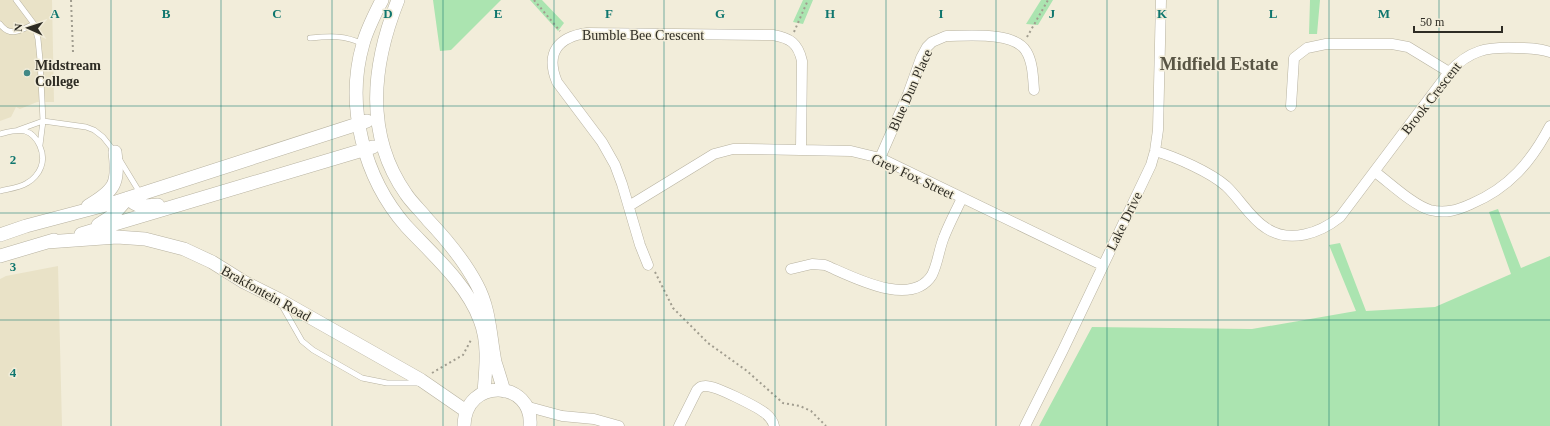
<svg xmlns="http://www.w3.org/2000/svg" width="1550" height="426" font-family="'Times New Roman',serif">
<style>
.built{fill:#e9e2c7}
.green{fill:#abe4b0}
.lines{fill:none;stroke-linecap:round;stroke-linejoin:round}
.service-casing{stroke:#b7b2a0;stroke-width:6}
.minor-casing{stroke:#b7b2a0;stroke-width:11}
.tertiary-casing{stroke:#b7b2a0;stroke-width:14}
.path{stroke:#a19d8f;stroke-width:2;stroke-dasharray:2 3;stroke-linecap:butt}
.service{stroke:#fff;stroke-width:5}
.minor{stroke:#fff;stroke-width:10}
.tertiary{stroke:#fff;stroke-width:13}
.grid{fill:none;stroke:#0f766e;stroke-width:1;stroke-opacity:0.55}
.poi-dot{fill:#428986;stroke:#f2edda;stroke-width:1.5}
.labels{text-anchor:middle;stroke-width:3;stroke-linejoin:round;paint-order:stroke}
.street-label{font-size:14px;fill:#2e2c24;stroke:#f2edda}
.poi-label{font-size:14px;font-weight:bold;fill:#2e2c24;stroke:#f2edda;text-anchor:start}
.district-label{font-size:18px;font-weight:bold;fill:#595545;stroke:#f2edda}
.grid-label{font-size:13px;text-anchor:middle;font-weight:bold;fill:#0f766e;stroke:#f2edda;stroke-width:3;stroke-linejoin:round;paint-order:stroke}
</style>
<rect width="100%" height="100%" fill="#f2edda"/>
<path class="built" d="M 0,0 L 52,0 L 54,102 L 37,102 L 20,109 L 16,107 L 11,117 L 0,121 Z
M 58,266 L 62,426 L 0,426 L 0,279 L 6,276 Z"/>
<path class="green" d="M 433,0 L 501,0 L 451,50 L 440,51 Z
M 530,0 L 542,0 L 564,23 L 558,31 Z
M 803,0 L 813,0 L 803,24 L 793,22 Z
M 1041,0 L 1053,0 L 1038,25 L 1026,24 Z
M 1310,0 L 1320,0 L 1317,34 L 1309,34 Z
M 1498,209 L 1521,268 L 1550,256 L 1550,426 L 1039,426 L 1092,327 L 1252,329 L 1356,311 L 1329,245 L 1340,243 L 1366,311 L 1435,307 L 1511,274 L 1489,212 Z"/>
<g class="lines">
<defs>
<path id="service" d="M 16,0 L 34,24 L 38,39 L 40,60 L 43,121 L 40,145
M 0,24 C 10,38 21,30 34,24
M 310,38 C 329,36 345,35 363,44
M 18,130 L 43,121 L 86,127 L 94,130 L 103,137 L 115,152 L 140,193
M 0,134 C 8,132 16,129 25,131 C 38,135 46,154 41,167 C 39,173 33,180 27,183 C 19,188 8,189 0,191
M 281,304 L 302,341 L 313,350 L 362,378 L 387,383 L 420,383"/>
<path id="minor" d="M 1291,106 L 1294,58 L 1307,48 L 1326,44 L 1392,44 L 1408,47 L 1449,72
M 1155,151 C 1176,157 1210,172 1226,186 C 1240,199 1250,218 1266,228 C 1290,244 1320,233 1340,217 L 1449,72 C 1470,50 1486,47 1516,48 C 1528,48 1539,48 1550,52
M 880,158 L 908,94 L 921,58 L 927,47 L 932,42 L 946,36 C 967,36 1014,31 1026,51 C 1033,62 1033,78 1034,90
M 1375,172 C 1390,183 1413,205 1430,210 C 1445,214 1458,210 1471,204 C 1509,188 1531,162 1550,126
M 629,206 L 714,154 L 733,149 L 746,149 L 851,151 L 880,158 L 1102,265
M 648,265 L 640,245 L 622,184 L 615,165 L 602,142 L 557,82 C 545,53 558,37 587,33 L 773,35 C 790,38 798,43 802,61 L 801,149
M 791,269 L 812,264 L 825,265 C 851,276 911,309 932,275 C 938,263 939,249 944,237 C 949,224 956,211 962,198
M 525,406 L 562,416 L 594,419 L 619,426
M 679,426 L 697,390 C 700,387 701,386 705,386 C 715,385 757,407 765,413 C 770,417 773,421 774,426
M 1025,426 L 1063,350 L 1151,165 L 1155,151 L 1158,130 L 1161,0"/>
<path id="tertiary" d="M 382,0 C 375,14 367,29 363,44 C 345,106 364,178 406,226 C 432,254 467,284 480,320 C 489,343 486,368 484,392
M 398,0 C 372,65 364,134 406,194 C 412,203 421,211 428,220 C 447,240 464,260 477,285 C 490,309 490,336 495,362 C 498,371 501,381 504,391
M 88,206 C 115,190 119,184 115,152
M 98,225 L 112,216 L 128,198 C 138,209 145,206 158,205
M 81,234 L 373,147
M 0,235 L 26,226 L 113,203 L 367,121
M 47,242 L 117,237 L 145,239 L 184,249 L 212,262 L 244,282 L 278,299 L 421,380 L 466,411
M 0,256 L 54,240
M 464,426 C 465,376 534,380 530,426"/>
</defs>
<use href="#service" class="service-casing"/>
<use href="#minor" class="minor-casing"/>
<use href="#tertiary" class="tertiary-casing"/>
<path class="path" d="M 71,0 L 73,52
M 534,0 L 560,31
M 794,32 L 808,0
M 1027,37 L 1048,0
M 655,272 L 673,308 L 708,343 L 747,371 L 783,403 L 800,406 L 811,411 L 826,426
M 432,373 L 463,355 L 472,338"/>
<use href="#service" class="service"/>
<use href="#minor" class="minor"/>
<use href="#tertiary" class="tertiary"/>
</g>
<path class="grid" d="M 111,0 L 111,426M 221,0 L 221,426M 332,0 L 332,426M 443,0 L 443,426M 554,0 L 554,426M 664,0 L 664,426M 775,0 L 775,426M 886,0 L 886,426M 996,0 L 996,426M 1107,0 L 1107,426M 1218,0 L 1218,426M 1329,0 L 1329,426M 1439,0 L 1439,426M 0,106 L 1550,106M 0,213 L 1550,213M 0,320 L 1550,320"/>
<circle class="poi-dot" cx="27" cy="73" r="4"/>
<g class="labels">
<g class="street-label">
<text x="643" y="40">Bumble Bee Crescent</text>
<text transform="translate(910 90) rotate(-66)" y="5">Blue Dun Place</text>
<text transform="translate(1431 98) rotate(-52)" y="5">Brook Crescent</text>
<text transform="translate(913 176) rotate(25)" y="5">Grey Fox Street</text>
<text transform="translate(1124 221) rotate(-64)" y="5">Lake Drive</text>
<text transform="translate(266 293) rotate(29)" y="5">Brakfontein Road</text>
</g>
<g class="poi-label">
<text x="35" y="70">Midstream<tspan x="35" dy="16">College</tspan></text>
</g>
<g class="district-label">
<text x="1219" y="70">Midfield Estate</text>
</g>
</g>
<g class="grid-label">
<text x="55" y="18">A</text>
<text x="166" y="18">B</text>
<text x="277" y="18">C</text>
<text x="388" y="18">D</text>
<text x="498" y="18">E</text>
<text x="609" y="18">F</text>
<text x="720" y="18">G</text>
<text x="830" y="18">H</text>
<text x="941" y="18">I</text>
<text x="1052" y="18">J</text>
<text x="1162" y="18">K</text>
<text x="1273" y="18">L</text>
<text x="1384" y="18">M</text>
<text x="13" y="164">2</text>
<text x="13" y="271">3</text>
<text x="13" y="377">4</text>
</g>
<g transform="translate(28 28) rotate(273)" stroke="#f2edda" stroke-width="3" paint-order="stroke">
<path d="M0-3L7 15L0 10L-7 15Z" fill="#2e2c24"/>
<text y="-6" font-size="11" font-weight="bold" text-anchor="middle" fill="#2e2c24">N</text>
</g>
<path d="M1414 26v6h88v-6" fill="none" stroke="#2e2c24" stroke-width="2"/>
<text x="1420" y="26" font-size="12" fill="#2e2c24" stroke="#f2edda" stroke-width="3" paint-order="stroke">50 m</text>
</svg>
